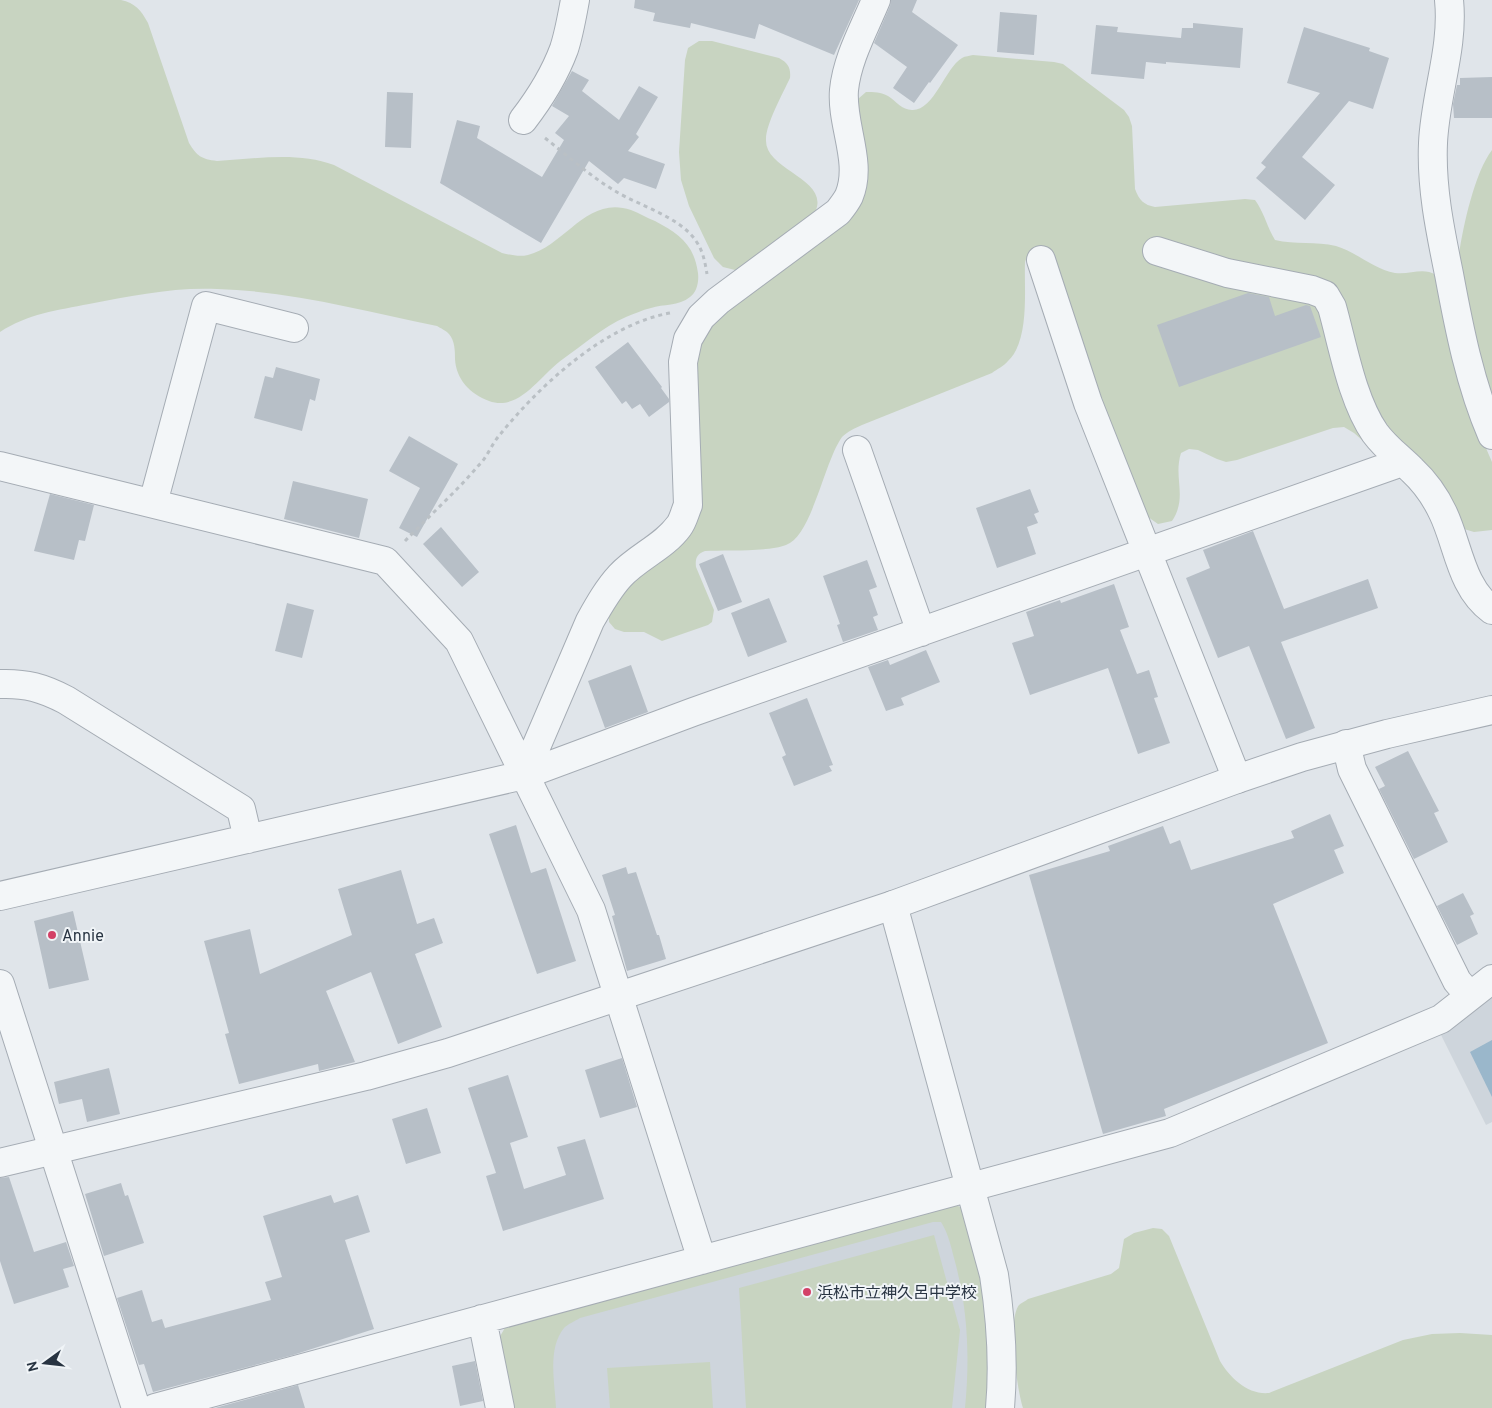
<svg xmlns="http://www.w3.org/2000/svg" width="1492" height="1408" font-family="Overpass,'Noto Sans JP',sans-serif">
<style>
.built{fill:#ced5dc}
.green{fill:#c8d4c1}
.water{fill:#9ab7cb}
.building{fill:#b7bfc7}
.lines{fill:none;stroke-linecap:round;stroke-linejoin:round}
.minor-casing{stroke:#a5acb4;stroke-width:30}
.tertiary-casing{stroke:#a5acb4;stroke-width:30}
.path{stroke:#bac0c5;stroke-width:3;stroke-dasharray:4 4;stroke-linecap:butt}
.minor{stroke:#f3f6f8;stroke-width:28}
.tertiary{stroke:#f3f6f8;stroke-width:28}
.poi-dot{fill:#d34167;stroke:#f0f4f7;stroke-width:2}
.labels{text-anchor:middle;stroke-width:4;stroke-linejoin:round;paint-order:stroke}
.poi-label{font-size:16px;fill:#283442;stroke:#f0f4f7;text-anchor:start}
</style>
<rect width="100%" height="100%" fill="#e0e5ea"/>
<path class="built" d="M 1492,994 L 1492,1122 L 1486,1125 L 1440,1033 Z
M 955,1204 L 987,1408 L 513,1408 L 506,1326 Z"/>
<path class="green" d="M 0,0 L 121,0 C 135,3 141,10 148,23 L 189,143 C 197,156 201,159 217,161 C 255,159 297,151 334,165 L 502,253 C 511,255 519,257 528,255 C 566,245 587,195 631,210 C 639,213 647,218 655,221 C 679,234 694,244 698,273 C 699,282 697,292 690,297 C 679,306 663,304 651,308 C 642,310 634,314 626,317 C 603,327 583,345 563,359 C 540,375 520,412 489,401 C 470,394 456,379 455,359 C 455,351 455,341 449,334 C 447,331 440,328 437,326 C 364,311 291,291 217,289 C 174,287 131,296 89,304 C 58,310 27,314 0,332 Z
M 699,41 L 712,41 L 779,58 C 788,63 791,68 790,78 C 783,93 766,124 766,139 C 764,170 828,178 816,210 C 815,214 812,217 810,220 L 748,266 L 735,270 L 723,267 L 714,258 L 689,206 L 681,180 L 679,152 L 685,60 L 688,48 Z
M 973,55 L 1054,62 L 1063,64 L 1124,110 L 1129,117 L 1132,126 L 1135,189 C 1139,200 1144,205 1155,207 L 1245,199 L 1255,200 C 1264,212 1267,227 1275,240 C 1295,245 1316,241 1336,246 C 1356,252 1374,269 1395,273 C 1410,275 1423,267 1436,275 L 1479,432 L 1492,462 L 1492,530 L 1474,532 L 1464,529 L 1354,433 L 1344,427 L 1333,428 L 1237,460 L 1226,462 L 1217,459 L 1198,450 L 1189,449 L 1181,453 C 1173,478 1188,497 1172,521 L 1158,524 L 1148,517 L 1141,505 L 1036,249 L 1028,254 L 1025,262 C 1024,290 1030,340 1008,361 C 1004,366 997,369 992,373 L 862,425 C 855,428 847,432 842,437 C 824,462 812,536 786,545 C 769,552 725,550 705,551 C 697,554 695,558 696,567 L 714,610 L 712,622 L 708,625 L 662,641 L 644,632 L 624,632 L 615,629 L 609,622 L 609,612 L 628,583 L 670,551 L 699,342 L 709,324 L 831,232 L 858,99 L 866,92 C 874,92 881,92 888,96 C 896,101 902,110 912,110 C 934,111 945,68 962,58 C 965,56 970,56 973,55 Z
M 1492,150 L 1492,403 L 1479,362 L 1459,255 C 1463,226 1475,172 1492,150 Z
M 955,1204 L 963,1209 L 981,1278 L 989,1337 L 987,1408 L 965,1408 C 970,1357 968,1308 954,1258 C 951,1246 948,1233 941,1222 L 933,1222 L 580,1318 C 575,1321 568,1324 564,1328 C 547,1349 555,1383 556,1408 L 513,1408 L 499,1338 L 506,1326 Z
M 1153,1228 L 1162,1229 L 1169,1236 L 1220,1361 C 1230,1378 1248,1395 1269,1393 L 1403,1340 L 1432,1334 L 1460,1333 L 1492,1335 L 1492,1408 L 1023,1408 C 1017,1390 1007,1320 1019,1305 C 1021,1303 1026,1301 1028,1299 L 1111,1274 L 1119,1268 L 1124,1239 L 1134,1233 Z
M 934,1235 L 960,1330 L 952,1408 L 746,1408 L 739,1288 Z
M 710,1362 L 713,1408 L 610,1408 L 607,1368 Z"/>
<path class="water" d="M 1492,1040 L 1492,1097 L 1470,1052 Z"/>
<path class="building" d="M 635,0 L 859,0 L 834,55 L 759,24 L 755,39 L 691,23 L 690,28 L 653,21 L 655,13 L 634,8 Z
M 891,0 L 917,0 L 912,12 L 958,45 L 930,83 L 929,82 L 914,103 L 893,88 L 907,67 L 874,43 L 890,6 Z
M 1000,12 L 1037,15 L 1034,55 L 997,52 Z
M 1193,23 L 1243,28 L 1240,68 L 1166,62 L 1166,64 L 1146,62 L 1144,79 L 1091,74 L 1096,25 L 1118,27 L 1117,32 L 1181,38 L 1182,28 L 1193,28 Z
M 1304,27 L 1370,48 L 1369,51 L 1389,58 L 1373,109 L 1349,101 L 1302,157 L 1335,185 L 1305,220 L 1256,178 L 1266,167 L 1261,163 L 1320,93 L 1287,83 Z
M 572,71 L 589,80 L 582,91 L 619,120 L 639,86 L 658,97 L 636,134 L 639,137 L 628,151 L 665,164 L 656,189 L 624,178 L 618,184 L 589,161 L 541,243 L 440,183 L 457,120 L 480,126 L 477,138 L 542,177 L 564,140 L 555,133 L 569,116 L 552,106 Z
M 1492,77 L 1492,118 L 1454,118 L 1453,104 L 1457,85 L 1460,85 L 1460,78 Z
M 387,92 L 413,93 L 411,148 L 385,147 Z
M 1248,293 L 1269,297 L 1275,316 L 1306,305 L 1310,306 L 1321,337 L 1179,387 L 1157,325 Z
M 628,342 L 662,387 L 661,388 L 669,399 L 669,402 L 649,417 L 640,404 L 632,409 L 626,401 L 622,404 L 595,367 Z
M 276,367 L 320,379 L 315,401 L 310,399 L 302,431 L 254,418 L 265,376 L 273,378 Z
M 409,436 L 458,464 L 417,537 L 399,528 L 420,488 L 389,471 Z
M 293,481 L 368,499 L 359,538 L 284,519 Z
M 1030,489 L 1039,512 L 1034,514 L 1038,523 L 1027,527 L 1036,554 L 997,568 L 976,508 Z
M 50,494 L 94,505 L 85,541 L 79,540 L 74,560 L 34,551 Z
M 441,527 L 479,572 L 462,587 L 423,544 Z
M 1253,531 L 1284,609 L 1368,579 L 1378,608 L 1281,642 L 1315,728 L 1286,739 L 1249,646 L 1218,658 L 1186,578 L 1210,568 L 1203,550 Z
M 723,554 L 742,602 L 718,611 L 699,564 Z
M 867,560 L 877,587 L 869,590 L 878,615 L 873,617 L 878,630 L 843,642 L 837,625 L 840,624 L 823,576 Z
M 1114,584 L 1129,627 L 1120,630 L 1137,674 L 1149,670 L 1158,697 L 1154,698 L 1170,743 L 1138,754 L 1108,668 L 1030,695 L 1012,643 L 1034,636 L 1026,612 L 1060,600 L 1061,603 Z
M 769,598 L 787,642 L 748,657 L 731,613 Z
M 287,603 L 314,610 L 302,658 L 275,651 Z
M 926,650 L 940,682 L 901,698 L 904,705 L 886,711 L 868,667 L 888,660 L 890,665 Z
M 631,665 L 648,712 L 605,728 L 588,681 Z
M 807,698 L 833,765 L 829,766 L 832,771 L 794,786 L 782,757 L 786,755 L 769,713 Z
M 1408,751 L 1439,811 L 1434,813 L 1448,842 L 1414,859 L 1379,789 L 1385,786 L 1375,767 Z
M 1330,814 L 1344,846 L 1334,850 L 1344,873 L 1273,904 L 1328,1043 L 1164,1109 L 1166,1116 L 1103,1134 L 1029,875 L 1110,851 L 1108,846 L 1163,826 L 1170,844 L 1180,840 L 1191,870 L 1294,838 L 1291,831 Z
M 516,825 L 531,873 L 546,868 L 576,961 L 537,974 L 489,834 Z
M 626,867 L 628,874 L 636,872 L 657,935 L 659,935 L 666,959 L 627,971 L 612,916 L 615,915 L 602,875 Z
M 401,870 L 417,924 L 434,918 L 443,943 L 415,954 L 442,1027 L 398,1044 L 371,972 L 326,991 L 355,1062 L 319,1071 L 318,1064 L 239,1084 L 225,1034 L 229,1033 L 204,941 L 250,929 L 260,974 L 352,935 L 338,889 Z
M 1463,893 L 1474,914 L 1470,916 L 1478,934 L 1457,945 L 1437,906 Z
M 73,911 L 89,980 L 49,989 L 34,921 Z
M 622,1058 L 637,1107 L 600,1118 L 585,1070 Z
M 109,1068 L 120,1114 L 87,1122 L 82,1099 L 59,1104 L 54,1082 Z
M 508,1075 L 528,1137 L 510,1143 L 524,1189 L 566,1175 L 557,1147 L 585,1139 L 604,1199 L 503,1231 L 486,1176 L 496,1173 L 468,1088 Z
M 427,1108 L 441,1153 L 406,1164 L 392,1119 Z
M 9,1177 L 34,1252 L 66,1242 L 74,1266 L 63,1269 L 69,1287 L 14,1304 L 0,1261 L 0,1178 Z
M 121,1183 L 125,1196 L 128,1195 L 144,1243 L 104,1256 L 85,1194 Z
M 331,1195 L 334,1203 L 358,1195 L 370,1232 L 345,1240 L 374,1329 L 293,1355 L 153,1392 L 144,1364 L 139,1365 L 117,1298 L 142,1290 L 152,1322 L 162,1319 L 165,1328 L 271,1300 L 265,1282 L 282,1277 L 263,1216 Z
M 475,1361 L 483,1401 L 460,1406 L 452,1366 Z
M 298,1385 L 305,1408 L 215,1408 Z"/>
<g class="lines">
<defs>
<path id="minor" d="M 1449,0 C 1454,48 1435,95 1433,143 C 1431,187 1440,230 1449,274 C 1459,328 1470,384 1492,435
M 523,120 C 540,98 554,76 564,49 C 569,34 572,16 575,0
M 1157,251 L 1227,273 L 1312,290 L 1325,295 L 1332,307 C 1343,346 1352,400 1375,433 C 1386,448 1399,457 1412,470 C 1425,482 1436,498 1443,513 C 1458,544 1461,588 1492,610
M 1041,260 L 1088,403 L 1237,779
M 857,450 L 921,632
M 0,466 L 385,561 L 459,641 L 591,910 L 702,1260
M 153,503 L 206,306 L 294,328
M 0,684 C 26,683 43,688 66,700 L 241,809 L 248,839
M 1346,744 L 1352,769 L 1457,981 L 1470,996
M 524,775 L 590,621 C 599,605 608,589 620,576 C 637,557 664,547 679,526 C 683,521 685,512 688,505 L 683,362 L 688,339 L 701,317 L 718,301 L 838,212 C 842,207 846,202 849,196 C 863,162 841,125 844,90 C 847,59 864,29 876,0
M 0,896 L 524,775 L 693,712 L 1402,462
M 893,905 L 994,1275 C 1001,1320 1004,1363 1000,1408
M 0,984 L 136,1408
M 482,1319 L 500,1408
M 155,1408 L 1170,1133 L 1441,1019 L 1492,979"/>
<path id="tertiary" d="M 0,1163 L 366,1076 L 448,1053 L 893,905 L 1237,779 L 1302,757 L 1387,734 L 1492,710"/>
</defs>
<use href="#minor" class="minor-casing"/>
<use href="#tertiary" class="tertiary-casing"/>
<path class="path" d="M 545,138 C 568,156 590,176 615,191 C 640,206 680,217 696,241 C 703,251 705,262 707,274
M 405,541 C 429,516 456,492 479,465 C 487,457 491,446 498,437 C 539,386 604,325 670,313"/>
<use href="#minor" class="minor"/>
<use href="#tertiary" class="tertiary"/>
</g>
<g class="poi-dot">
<circle cx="52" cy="935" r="5"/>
<circle cx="807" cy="1292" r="5"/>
</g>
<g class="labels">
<g class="poi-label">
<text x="62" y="941">Annie</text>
<text x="817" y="1298">浜松市立神久呂中学校</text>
</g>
</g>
<g transform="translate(45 1363) rotate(255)" stroke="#f0f4f7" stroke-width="4" paint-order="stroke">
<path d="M0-4L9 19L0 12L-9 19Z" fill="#283442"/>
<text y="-8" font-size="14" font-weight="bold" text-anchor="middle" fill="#283442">N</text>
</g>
</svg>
